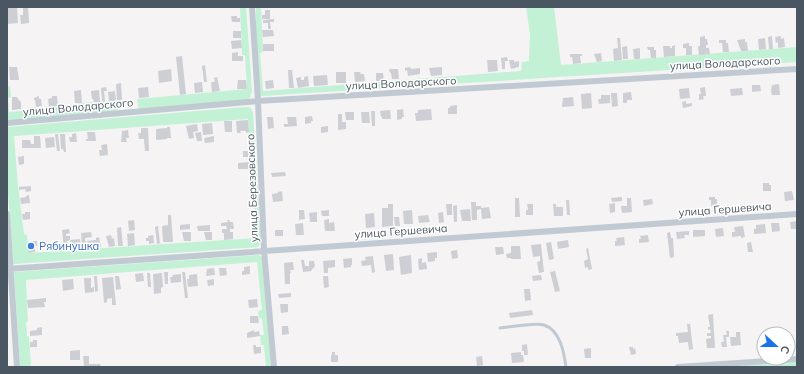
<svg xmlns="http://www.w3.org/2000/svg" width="804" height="374" font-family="Mulish,sans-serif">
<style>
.green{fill:#c3f1d5;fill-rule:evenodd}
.building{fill:#cdcfd5}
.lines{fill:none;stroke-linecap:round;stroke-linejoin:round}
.service{stroke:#c1cad2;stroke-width:3}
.minor{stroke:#c1cad2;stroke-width:6}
.shop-dot{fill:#3f7fe0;stroke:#fff;stroke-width:1.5}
.labels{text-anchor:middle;stroke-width:3;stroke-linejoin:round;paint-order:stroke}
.street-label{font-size:11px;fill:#4a5661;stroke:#fff}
.shop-label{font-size:11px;fill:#366cbe;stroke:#fff;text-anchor:start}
</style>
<rect width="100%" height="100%" fill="#f5f3f3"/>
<path class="green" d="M 240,7 L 246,7 L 252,91 L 250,98 L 246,100 L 139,110 L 137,99 L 247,89 L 245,55 L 242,55 Z
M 256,7 L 261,7 L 263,52 L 260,53 L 263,91 L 521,71 L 522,62 L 529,61 L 530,34 L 526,7 L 554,7 L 561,65 L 797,47 L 797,62 L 262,96 L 260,95 L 256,52 Z
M 10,86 L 11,97 L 8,98 L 9,112 L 31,110 L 31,108 L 36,107 L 36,110 L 83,103 L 116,100 L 117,111 L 7,120 L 7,87 Z
M 244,107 L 250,107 L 253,112 L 261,241 L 258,247 L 13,264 L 7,179 L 7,127 ZM 248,119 L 256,238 L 29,253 L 27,235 L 24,234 L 18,186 L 14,136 Z
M 259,255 L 262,257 L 271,367 L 266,367 L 264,345 L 261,345 L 260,335 L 264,335 L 262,318 L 259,318 L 258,311 L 262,310 L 257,262 L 26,280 L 28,322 L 26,322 L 27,336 L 29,337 L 31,367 L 20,367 L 14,272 Z
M 797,360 L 797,367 L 677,367 Z"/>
<path class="building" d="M 7,7 L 17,7 L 18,23 L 7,24 Z
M 23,7 L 28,7 L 29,23 L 21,24 L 20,15 L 23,15 Z
M 265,10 L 270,10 L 270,19 L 262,19 L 262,15 L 265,15 Z
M 231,16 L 237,16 L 237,18 L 240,18 L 240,22 L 232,22 Z
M 274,19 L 274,22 L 270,22 L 271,29 L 268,29 L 268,23 L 263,23 L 263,20 Z
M 262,30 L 273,30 L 274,36 L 263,37 Z
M 233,31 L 241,31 L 241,38 L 233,38 Z
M 705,36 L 705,39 L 707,39 L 708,45 L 706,45 L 706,48 L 709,48 L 710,54 L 699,55 L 698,46 L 700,46 L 700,37 Z
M 772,36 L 773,49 L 769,49 L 768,37 Z
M 781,36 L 781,39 L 784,38 L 785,47 L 778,48 L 778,42 L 776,43 L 775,37 Z
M 617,38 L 620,38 L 622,60 L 614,61 L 613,49 L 618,48 Z
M 765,38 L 766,49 L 759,50 L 758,39 Z
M 745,39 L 745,42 L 747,42 L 748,51 L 741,51 L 737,40 Z
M 241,40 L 242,48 L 232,49 L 231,41 Z
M 719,40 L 726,40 L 726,43 L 728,43 L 729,52 L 723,52 L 722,43 L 719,43 Z
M 689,43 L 689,46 L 692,46 L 692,55 L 686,55 L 686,48 L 683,48 L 683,44 Z
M 263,44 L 274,44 L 274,51 L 263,51 Z
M 675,45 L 675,56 L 664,57 L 663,46 L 670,46 L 670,48 L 672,48 L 672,46 Z
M 627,46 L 628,59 L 623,59 L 622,47 Z
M 647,47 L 654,47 L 654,50 L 656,50 L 656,58 L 651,58 L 650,50 L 648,50 Z
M 640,48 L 640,59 L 634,59 L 633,49 Z
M 238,52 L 238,56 L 243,56 L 243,61 L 232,61 L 232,53 Z
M 601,53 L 602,61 L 597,62 L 594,54 Z
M 570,54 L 582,54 L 582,56 L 580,56 L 581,63 L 573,64 L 572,57 L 570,57 Z
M 182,56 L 186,94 L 180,95 L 176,57 Z
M 507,57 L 508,61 L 505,61 L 505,69 L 502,69 L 501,58 Z
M 487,60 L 497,60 L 498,71 L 488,72 Z
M 509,60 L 514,60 L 514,62 L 519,61 L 519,67 L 511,69 Z
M 205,65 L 207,82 L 204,82 L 202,66 Z
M 9,67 L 17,67 L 19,80 L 10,80 Z
M 410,67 L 411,69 L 420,68 L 420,74 L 408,76 L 407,70 L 405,71 L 405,68 Z
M 442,67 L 442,75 L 431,76 L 429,68 Z
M 171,69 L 172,81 L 159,83 L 158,71 Z
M 389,69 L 398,69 L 399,79 L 392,79 L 391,73 L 390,73 Z
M 288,70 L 292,70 L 294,88 L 289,88 Z
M 336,72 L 346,72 L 346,83 L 336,83 Z
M 354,72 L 360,72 L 361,74 L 364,74 L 365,81 L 355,82 Z
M 376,73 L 383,73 L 384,81 L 376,81 Z
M 327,75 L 328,85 L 314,86 L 313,76 Z
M 308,76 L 309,86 L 298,88 L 296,78 L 301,77 L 301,80 L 304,80 L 304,77 Z
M 217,77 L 220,91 L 212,92 L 211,82 L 215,82 L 214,78 Z
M 238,80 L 246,80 L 247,89 L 237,89 Z
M 273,80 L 274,88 L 266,89 L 265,81 Z
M 202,82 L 203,92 L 195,93 L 194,83 Z
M 121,83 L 122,100 L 117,100 L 116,84 Z
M 779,84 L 780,95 L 772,95 L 771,91 L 772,85 Z
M 752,85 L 760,85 L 761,91 L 752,92 Z
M 106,87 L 107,91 L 104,91 L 105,101 L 102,101 L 101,88 Z
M 148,87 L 149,97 L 139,98 L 138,88 Z
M 705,87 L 706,96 L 703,96 L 704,99 L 699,100 L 699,94 L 701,94 L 700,88 Z
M 689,88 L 690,98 L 680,99 L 679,89 Z
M 742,88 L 743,95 L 731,96 L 730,89 Z
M 81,90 L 82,103 L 75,103 L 74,91 Z
M 99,90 L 100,102 L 94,102 L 93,99 L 92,99 L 91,91 Z
M 115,91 L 116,100 L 109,101 L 108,92 Z
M 631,92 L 632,100 L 627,100 L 627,103 L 623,103 L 623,93 Z
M 591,93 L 592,108 L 582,109 L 581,94 Z
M 611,93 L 617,93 L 618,106 L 612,107 Z
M 601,95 L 610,95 L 610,103 L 599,104 L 598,99 L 601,99 Z
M 39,96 L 39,99 L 41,99 L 42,106 L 36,107 L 35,100 L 34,100 L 34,98 Z
M 52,96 L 57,96 L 58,106 L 49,107 L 48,99 L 52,98 Z
M 12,97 L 17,97 L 18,99 L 21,102 L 21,109 L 12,110 Z
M 573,97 L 574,106 L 562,107 L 563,98 Z
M 686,101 L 686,104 L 692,103 L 692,106 L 683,108 L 682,102 Z
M 457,105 L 457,114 L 448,114 L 448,108 L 450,108 L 450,106 Z
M 403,109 L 404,117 L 402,117 L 402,119 L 397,120 L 397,110 Z
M 431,109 L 432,120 L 416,121 L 415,113 L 418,113 L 418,110 Z
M 390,110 L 391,119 L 382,119 L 382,117 L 381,117 L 380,111 Z
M 371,111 L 375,111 L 375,126 L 372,126 Z
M 345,112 L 354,112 L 354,120 L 346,120 Z
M 361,112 L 369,112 L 370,123 L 362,123 Z
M 338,114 L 342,114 L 342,122 L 346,122 L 346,129 L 338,130 Z
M 312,116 L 313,121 L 311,121 L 311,123 L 305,124 L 305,117 Z
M 267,117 L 273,117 L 274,128 L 268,129 Z
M 287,117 L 296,117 L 297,126 L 284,127 L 284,124 L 288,124 Z
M 248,120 L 249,132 L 246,133 L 246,131 L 240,131 L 241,133 L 237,133 L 236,121 Z
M 224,121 L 232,121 L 232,132 L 225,132 Z
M 212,123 L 213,134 L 203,135 L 202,124 Z
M 197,124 L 198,131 L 193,132 L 194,138 L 189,139 L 186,126 Z
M 328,126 L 328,132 L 321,133 L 321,127 Z
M 167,127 L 170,127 L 171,138 L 167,138 L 167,139 L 156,140 L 156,129 L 167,128 Z
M 141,128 L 148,128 L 149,151 L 145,151 L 144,139 L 139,139 L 138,133 L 141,133 Z
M 128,130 L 129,138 L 126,138 L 127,142 L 121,142 L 122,131 Z
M 87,132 L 95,132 L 96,141 L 86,141 L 86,139 L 88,139 Z
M 201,132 L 202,141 L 197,141 L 195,133 Z
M 76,133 L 77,142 L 70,142 L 69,137 L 72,137 L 72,134 Z
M 55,134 L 58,134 L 60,151 L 57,151 Z
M 60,134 L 65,134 L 66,152 L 64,152 L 63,149 L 61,149 Z
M 34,136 L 40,136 L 41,148 L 22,148 L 22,140 L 30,140 L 31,144 L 34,144 Z
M 214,136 L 214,142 L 205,143 L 204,138 Z
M 54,137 L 55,147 L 46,148 L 45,138 Z
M 107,144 L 108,155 L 100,156 L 99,150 L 102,150 L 101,145 Z
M 243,151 L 250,151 L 250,157 L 243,157 Z
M 24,156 L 24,164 L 19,165 L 18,157 Z
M 249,162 L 249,169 L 238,169 L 238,163 Z
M 285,172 L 286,176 L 272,177 L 271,173 Z
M 763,183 L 769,183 L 769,185 L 771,185 L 771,191 L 763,191 Z
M 31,186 L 31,191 L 26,192 L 25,189 L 19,190 L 19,187 Z
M 282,191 L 283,201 L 273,202 L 272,194 L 278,193 L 278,192 Z
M 792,191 L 794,200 L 785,201 L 784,192 Z
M 29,195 L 30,203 L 21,204 L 20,198 L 26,197 L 26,196 Z
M 622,197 L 622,201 L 612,202 L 611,198 Z
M 709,197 L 715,197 L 715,199 L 717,199 L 717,205 L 711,206 L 711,200 L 709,200 Z
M 515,198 L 519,198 L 520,217 L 515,217 Z
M 627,198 L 631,198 L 632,212 L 622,213 L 621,206 L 627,206 Z
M 652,199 L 653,204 L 644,206 L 643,200 Z
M 566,200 L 569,200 L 570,215 L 567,215 Z
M 471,202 L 476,202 L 476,206 L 481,206 L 481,208 L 489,207 L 491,218 L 482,219 L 481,209 L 477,210 L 477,220 L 472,220 Z
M 615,203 L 615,212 L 610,213 L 609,204 Z
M 388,204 L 393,204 L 393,226 L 382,227 L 382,208 L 388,208 Z
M 446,204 L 452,204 L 452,215 L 447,215 Z
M 527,204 L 533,204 L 533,215 L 526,215 L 526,210 L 528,210 Z
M 553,204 L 556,204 L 556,207 L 563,207 L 563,216 L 554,216 Z
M 457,205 L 457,222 L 454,222 L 453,206 Z
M 470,209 L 471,221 L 462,221 L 460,210 Z
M 299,210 L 304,210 L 305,219 L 299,220 Z
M 329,210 L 329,216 L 322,216 L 321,211 Z
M 412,210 L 413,224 L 404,224 L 403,211 Z
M 25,212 L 30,212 L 30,219 L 23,220 L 22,214 L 25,214 Z
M 317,212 L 317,222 L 310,222 L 309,213 Z
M 443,212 L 444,222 L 439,223 L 438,213 Z
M 374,213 L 375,227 L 366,228 L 365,214 Z
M 168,215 L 171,215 L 173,242 L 163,242 L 162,226 L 168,225 Z
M 428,215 L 430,222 L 419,223 L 418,216 Z
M 394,217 L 399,217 L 400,226 L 395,226 Z
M 329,219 L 329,223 L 334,222 L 335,231 L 325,231 L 324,220 Z
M 134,220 L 135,230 L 129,231 L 128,221 Z
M 227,220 L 229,220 L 230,222 L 233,222 L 234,229 L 230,229 L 230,232 L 233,232 L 233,239 L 224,240 L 224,233 L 222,233 L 222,229 L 227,229 L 226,226 L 221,226 L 221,223 L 228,222 Z
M 797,221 L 797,229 L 791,229 L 790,222 Z
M 303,223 L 304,235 L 296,235 L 295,224 Z
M 771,223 L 779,223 L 780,231 L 772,232 Z
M 190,224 L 190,229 L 180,230 L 180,225 Z
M 765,224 L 766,233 L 754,234 L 754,229 L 756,229 L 756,225 Z
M 210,225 L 210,231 L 198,231 L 197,226 Z
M 158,226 L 160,243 L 157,244 L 155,227 Z
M 743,226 L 745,237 L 741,238 L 741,236 L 732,237 L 732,232 L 735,232 L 734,227 Z
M 121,227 L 123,246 L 118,246 L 117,228 Z
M 723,228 L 724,236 L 716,237 L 715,229 Z
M 69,229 L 70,233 L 66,234 L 66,236 L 70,236 L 70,240 L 67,241 L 68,246 L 70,245 L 70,249 L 64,250 L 62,230 Z
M 275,230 L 283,230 L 283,236 L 275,236 Z
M 693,230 L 705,230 L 705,236 L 693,237 Z
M 689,231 L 689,235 L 684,235 L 685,238 L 677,239 L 676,232 Z
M 91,232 L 92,237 L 85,238 L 86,245 L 82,246 L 81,233 Z
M 182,232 L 191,232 L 191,241 L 184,241 Z
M 204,232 L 212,232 L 212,240 L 206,240 Z
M 670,232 L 671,238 L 673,238 L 674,257 L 670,258 L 667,233 Z
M 134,233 L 135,245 L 128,246 L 127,234 Z
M 111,235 L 112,239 L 114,238 L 115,246 L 109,247 L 106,236 Z
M 153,235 L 154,243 L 149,244 L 149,241 L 146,241 L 146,238 L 148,238 L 148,236 Z
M 648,235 L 649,242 L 639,243 L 639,239 L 641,239 L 640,236 Z
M 99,237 L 101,247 L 88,249 L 87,241 L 96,240 L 96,238 Z
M 624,237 L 625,245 L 615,246 L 615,241 L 617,241 L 616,238 Z
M 80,239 L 81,249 L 73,250 L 73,243 L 71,243 L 70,240 Z
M 568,240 L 569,247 L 558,249 L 557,242 Z
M 37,241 L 37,246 L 35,246 L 35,252 L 29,253 L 28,242 Z
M 551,242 L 554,259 L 549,260 L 546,243 Z
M 751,242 L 753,252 L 748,252 L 747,243 Z
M 54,243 L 61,243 L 61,250 L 55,251 L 55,249 L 53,249 L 53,245 Z
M 541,244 L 544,272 L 539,273 L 537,262 L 540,261 L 540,256 L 533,257 L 531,245 Z
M 511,246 L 520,246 L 521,259 L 511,259 L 511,258 L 507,258 L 506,254 L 511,253 Z
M 495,247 L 503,247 L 504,254 L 496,255 Z
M 588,248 L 592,269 L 588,270 L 588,267 L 585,268 L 584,261 L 588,259 L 586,249 Z
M 457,250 L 458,258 L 452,259 L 451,251 Z
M 437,252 L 437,258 L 435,258 L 435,261 L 428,262 L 427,253 Z
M 393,254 L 394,270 L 386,271 L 384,255 Z
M 411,255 L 412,273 L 401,275 L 399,257 Z
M 373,256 L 375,272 L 372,273 L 371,265 L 362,266 L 361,261 L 366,260 L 365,257 Z
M 352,258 L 352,265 L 351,265 L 351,267 L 344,268 L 343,259 Z
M 422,258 L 422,263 L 426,262 L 427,269 L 419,270 L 418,259 Z
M 301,260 L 304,260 L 305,266 L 309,266 L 309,261 L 314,261 L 315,267 L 313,268 L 311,271 L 303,272 Z
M 335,260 L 335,267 L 328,268 L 328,273 L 324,273 L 323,261 Z
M 293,262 L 294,270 L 290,270 L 291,273 L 290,273 L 290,284 L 285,284 L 284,263 Z
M 250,266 L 250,274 L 242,275 L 242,271 L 244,271 L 244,267 Z
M 214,268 L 215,275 L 206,276 L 207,269 Z
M 219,268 L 226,268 L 227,275 L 220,276 Z
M 555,271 L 560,291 L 555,292 L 550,272 Z
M 164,272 L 168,272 L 168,284 L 165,284 Z
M 182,272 L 185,272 L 188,298 L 185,298 Z
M 143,273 L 144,281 L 136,282 L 135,274 Z
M 147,273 L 150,273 L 151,287 L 148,287 Z
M 162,273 L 163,287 L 161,288 L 161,293 L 154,294 L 153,274 Z
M 181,274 L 181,282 L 171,283 L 170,277 L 173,277 L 172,275 Z
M 197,274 L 198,286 L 188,287 L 187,279 L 189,279 L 189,275 Z
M 541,275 L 542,280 L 533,281 L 532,276 Z
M 94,276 L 97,276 L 98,291 L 95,292 Z
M 115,276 L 119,276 L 121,289 L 116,290 Z
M 323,276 L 328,276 L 329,287 L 324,288 Z
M 113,277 L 116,305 L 112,305 L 112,298 L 107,299 L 107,302 L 104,303 L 102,278 Z
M 84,278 L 91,278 L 91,288 L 94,287 L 94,292 L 85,293 Z
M 73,279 L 74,289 L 63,291 L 62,280 Z
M 214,279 L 214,285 L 208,286 L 207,280 Z
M 524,289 L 530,289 L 531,300 L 525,301 Z
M 291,293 L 291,297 L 279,298 L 278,294 Z
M 46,298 L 46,302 L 44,302 L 45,307 L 28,308 L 27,300 Z
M 257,299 L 258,307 L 249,308 L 248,300 Z
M 280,304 L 288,304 L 288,312 L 281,313 Z
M 532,310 L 533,315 L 510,318 L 509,313 Z
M 713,314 L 715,348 L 707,348 L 706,339 L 711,338 L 711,336 L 707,336 L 707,333 L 711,333 L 710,329 L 708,330 L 708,327 L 710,327 L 708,315 Z
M 250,316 L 258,316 L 259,323 L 250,323 Z
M 687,324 L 690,324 L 693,349 L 689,350 L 688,342 L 679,343 L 678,336 L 676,336 L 676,333 L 688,332 Z
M 282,326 L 288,326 L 289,334 L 282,335 Z
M 42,327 L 42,335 L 30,336 L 30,331 L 37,330 L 37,328 Z
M 254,330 L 254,332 L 259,331 L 260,336 L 247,338 L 247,333 Z
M 726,331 L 729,331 L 729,337 L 726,337 L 727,347 L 722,347 L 721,342 L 724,342 L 723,335 L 727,335 Z
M 736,332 L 740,332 L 741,345 L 731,346 L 730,337 L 736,337 Z
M 33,340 L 37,340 L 37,347 L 30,347 L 30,342 L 33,342 Z
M 527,344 L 528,355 L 524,355 L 524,351 L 522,351 L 522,345 Z
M 253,345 L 256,345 L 256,347 L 261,347 L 261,353 L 254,354 Z
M 629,347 L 633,347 L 633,349 L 635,348 L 636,354 L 631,355 Z
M 591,348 L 591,358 L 585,358 L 584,349 Z
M 80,350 L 80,360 L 70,360 L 70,351 Z
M 332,352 L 335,352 L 335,355 L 338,355 L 338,362 L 331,362 L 331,355 L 332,355 Z
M 521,352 L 521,355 L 523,355 L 524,362 L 512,363 L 511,353 Z
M 83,356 L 89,356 L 89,364 L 100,364 L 101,367 L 84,367 Z
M 482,356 L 483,365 L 477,366 L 476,357 Z"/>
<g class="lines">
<path class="service" d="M 500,328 C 510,327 536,322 544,325 C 560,330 564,352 566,367"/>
<path class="minor" d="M 252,7 L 258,101 L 264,250 L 274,367
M 7,123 L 258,101 L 797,69
M 7,214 L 17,367
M 7,269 L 797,214
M 678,367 L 797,359"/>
</g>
<circle class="shop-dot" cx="31" cy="246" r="4"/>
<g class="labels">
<g class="street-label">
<text transform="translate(725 63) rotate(-3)" y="4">улица Володарского</text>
<text transform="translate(401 83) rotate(-3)" y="4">улица Володарского</text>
<text transform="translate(78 107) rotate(-5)" y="4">улица Володарского</text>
<text transform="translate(252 188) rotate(-92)" y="4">улица Березовского</text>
<text transform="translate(725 209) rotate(-4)" y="4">улица Гершевича</text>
<text transform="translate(401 231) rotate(-4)" y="4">улица Гершевича</text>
</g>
<g class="shop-label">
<text x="39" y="250">Рябинушка</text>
</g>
</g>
<rect width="804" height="374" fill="none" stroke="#4a5661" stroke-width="16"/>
<g transform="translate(776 346) rotate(112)"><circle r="19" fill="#ffffff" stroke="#b7bbc0"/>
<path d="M0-3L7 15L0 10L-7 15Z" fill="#1a73e8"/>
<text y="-6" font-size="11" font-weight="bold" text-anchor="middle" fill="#4a5661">С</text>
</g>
</svg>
